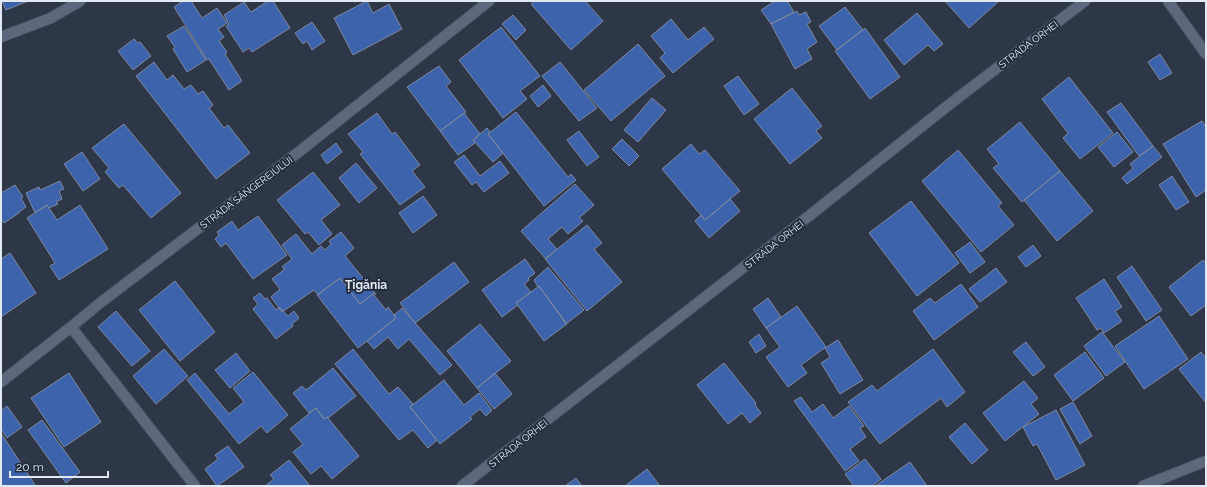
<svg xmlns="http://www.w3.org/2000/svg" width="1207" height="487" font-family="Raleway,sans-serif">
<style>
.building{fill:#3c63ab;stroke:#7d889d}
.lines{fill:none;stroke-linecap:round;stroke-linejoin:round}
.minor-casing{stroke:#4a5361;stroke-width:12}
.minor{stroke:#5d687c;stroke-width:10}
.labels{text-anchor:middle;stroke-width:4;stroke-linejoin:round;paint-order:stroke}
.street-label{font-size:10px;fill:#e2e8f4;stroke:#232d3e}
.quarter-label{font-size:12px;font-weight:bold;fill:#e2e8f4;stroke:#232d3e}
</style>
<rect width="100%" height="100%" fill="#2d3748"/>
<path class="building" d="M 2,1 L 28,1 L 6,10 Z
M 183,1 L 191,1 L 202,18 L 217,8 L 227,23 L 218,29 L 224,37 L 219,41 L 227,52 L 225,54 L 242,81 L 229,90 L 209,59 L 207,60 L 174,7 Z
M 268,1 L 273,1 L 290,28 L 252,52 L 249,48 L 243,52 L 226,26 L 229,24 L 224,15 L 244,2 L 251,12 Z
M 367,1 L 373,13 L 389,4 L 402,29 L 353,55 L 334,18 Z
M 535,1 L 585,1 L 603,21 L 571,50 L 531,4 Z
M 775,1 L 787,1 L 794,12 L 771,24 L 761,10 Z
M 945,1 L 999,1 L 969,28 Z
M 845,7 L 863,30 L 837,50 L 819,26 Z
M 797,11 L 799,15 L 806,12 L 811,22 L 807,24 L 817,42 L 807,49 L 812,59 L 795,69 L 771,24 Z
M 917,13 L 943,44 L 934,51 L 928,45 L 904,65 L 884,40 Z
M 513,15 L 526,30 L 516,40 L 502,24 Z
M 671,19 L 688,40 L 704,27 L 714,39 L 673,73 L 660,58 L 665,53 L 651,36 Z
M 312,22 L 325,41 L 312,50 L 307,41 L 303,44 L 295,33 Z
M 184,26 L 206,60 L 187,72 L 173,49 L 175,47 L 167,36 Z
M 501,27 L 540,76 L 520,91 L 527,99 L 503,118 L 459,60 Z
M 865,28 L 900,77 L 870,99 L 835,51 Z
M 134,39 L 138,43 L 140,42 L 151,56 L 133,70 L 118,51 Z
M 638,44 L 665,76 L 611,121 L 584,90 Z
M 1160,54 L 1172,73 L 1160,80 L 1148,62 Z
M 154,62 L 167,80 L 173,75 L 184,89 L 191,85 L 198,94 L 203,91 L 213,105 L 209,108 L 224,128 L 228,125 L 250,153 L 216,179 L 136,76 Z
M 560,62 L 597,108 L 579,121 L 542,76 Z
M 439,66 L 451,82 L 446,86 L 466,112 L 440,131 L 407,87 Z
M 738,76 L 759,104 L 744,115 L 724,86 Z
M 1069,77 L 1113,133 L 1080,159 L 1063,138 L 1068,133 L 1042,99 Z
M 543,85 L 551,96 L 538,107 L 530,96 Z
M 792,88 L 822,126 L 816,131 L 822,138 L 790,164 L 754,119 Z
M 652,98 L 666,110 L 638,142 L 624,130 Z
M 1121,103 L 1153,146 L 1139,156 L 1107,112 Z
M 516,112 L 568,177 L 571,174 L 576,180 L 544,206 L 488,134 Z
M 377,113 L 392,134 L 395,132 L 420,165 L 412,171 L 425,187 L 400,205 L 360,154 L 363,152 L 348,134 Z
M 464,113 L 480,134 L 473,140 L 475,143 L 458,155 L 440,131 Z
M 1202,121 L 1206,127 L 1206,190 L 1196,197 L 1163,144 Z
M 1020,122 L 1060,171 L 1022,202 L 993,168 L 999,164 L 987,149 Z
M 124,124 L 181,193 L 151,218 L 123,185 L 119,188 L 105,172 L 109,168 L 92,148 Z
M 487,128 L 490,132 L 488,134 L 503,153 L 493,162 L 473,140 Z
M 579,131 L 599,157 L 587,166 L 567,140 Z
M 1117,132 L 1133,152 L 1114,167 L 1098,147 Z
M 622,139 L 639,156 L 629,166 L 612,149 Z
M 336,143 L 342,152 L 327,164 L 321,155 Z
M 691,144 L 699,154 L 705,150 L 740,191 L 705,220 L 662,169 Z
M 1153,146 L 1162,157 L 1127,184 L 1122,178 L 1133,168 L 1130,164 Z
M 958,150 L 1002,203 L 998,206 L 1014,225 L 981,252 L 922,181 Z
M 82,152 L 100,179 L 83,191 L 64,164 Z
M 464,155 L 480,176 L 500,161 L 509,173 L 484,192 L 476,182 L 472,185 L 454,162 Z
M 356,163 L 377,188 L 359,203 L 339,178 Z
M 1060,171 L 1093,211 L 1057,241 L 1024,200 Z
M 313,172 L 340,205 L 321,220 L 332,234 L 319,245 L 308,232 L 305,234 L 277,200 Z
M 1172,176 L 1189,202 L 1176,210 L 1159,185 Z
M 60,181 L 64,189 L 59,191 L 62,199 L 56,202 L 58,204 L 49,208 L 47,205 L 35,213 L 26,193 L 39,187 L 40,190 Z
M 575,184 L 594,205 L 579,218 L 583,221 L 568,234 L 562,227 L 548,239 L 557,249 L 546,259 L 521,231 Z
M 15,185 L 23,197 L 21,198 L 26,207 L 19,212 L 19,213 L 4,223 L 1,219 L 1,193 Z
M 423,196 L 437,215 L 413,233 L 399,213 Z
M 730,199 L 740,211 L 709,238 L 695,221 L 701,215 L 705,220 Z
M 911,201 L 959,263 L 917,296 L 869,233 Z
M 47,205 L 57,220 L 80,205 L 108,249 L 59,280 L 50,266 L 55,263 L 27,218 Z
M 258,216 L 287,255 L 253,279 L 226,243 L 221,247 L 215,239 L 219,235 L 217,232 L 232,221 L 238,230 Z
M 587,225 L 602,243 L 594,249 L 622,282 L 587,311 L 545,259 Z
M 341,232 L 354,248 L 345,256 L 376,294 L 373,294 L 360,304 L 340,278 L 318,295 L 314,290 L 282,312 L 271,297 L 280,289 L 272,279 L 285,269 L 282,267 L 292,259 L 282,245 L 296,234 L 312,254 L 321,246 L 325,250 L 331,244 L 329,241 Z
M 970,242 L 985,262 L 970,273 L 955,253 Z
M 1033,245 L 1041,256 L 1026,267 L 1018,257 Z
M 10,253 L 36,293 L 1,317 L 1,259 Z
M 525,259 L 535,273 L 528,278 L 529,280 L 524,284 L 531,292 L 516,303 L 518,305 L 502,317 L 482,290 Z
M 1203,260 L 1206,264 L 1206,305 L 1191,316 L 1169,287 Z
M 454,262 L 469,282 L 415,323 L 400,303 Z
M 1132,266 L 1162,310 L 1146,321 L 1117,277 Z
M 548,267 L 584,310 L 566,324 L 539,286 L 538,287 L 534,280 Z
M 996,268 L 1007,282 L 980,302 L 969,289 Z
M 340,278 L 360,304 L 373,294 L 386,310 L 388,307 L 396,318 L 358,348 L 317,295 Z
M 1104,279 L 1122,307 L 1115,311 L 1122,321 L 1104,333 L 1101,328 L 1097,330 L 1076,298 Z
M 175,281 L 215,332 L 180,361 L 139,310 Z
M 961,284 L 978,307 L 934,340 L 913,311 L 930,298 L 935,303 Z
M 539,286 L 567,324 L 544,341 L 516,303 Z
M 260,293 L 265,299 L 267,298 L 276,310 L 279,307 L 288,316 L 294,311 L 299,318 L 292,324 L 293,326 L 276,339 L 253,309 L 258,304 L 253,298 Z
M 768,298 L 781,317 L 766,328 L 753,309 Z
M 797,306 L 826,347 L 801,365 L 807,373 L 788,387 L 766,357 L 780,347 L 766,328 Z
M 402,308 L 452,365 L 440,375 L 409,339 L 398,349 L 388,337 L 374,349 L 367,341 L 396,318 L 394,315 Z
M 116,311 L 150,351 L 132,366 L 98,327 Z
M 1159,316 L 1188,359 L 1144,389 L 1115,346 Z
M 480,324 L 511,361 L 477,388 L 447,351 Z
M 1102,332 L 1125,362 L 1106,376 L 1084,346 Z
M 759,334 L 766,346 L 756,353 L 749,342 Z
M 838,340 L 863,380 L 840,394 L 821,363 L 830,357 L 825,348 Z
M 1026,342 L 1045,367 L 1033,376 L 1013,352 Z
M 164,349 L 188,376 L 156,404 L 133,376 Z
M 353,349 L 389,394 L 398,387 L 413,404 L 410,407 L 437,440 L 428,448 L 413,430 L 399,440 L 335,364 Z
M 933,349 L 965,392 L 947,407 L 941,398 L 880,444 L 848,402 L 872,385 L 877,391 Z
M 1085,352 L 1104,378 L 1073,401 L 1054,375 Z
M 1201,352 L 1206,358 L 1206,403 L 1179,369 Z
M 236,353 L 250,371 L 230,388 L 215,370 Z
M 724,363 L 756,403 L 755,405 L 761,413 L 750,423 L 742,413 L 728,424 L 697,385 Z
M 333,368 L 356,396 L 328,418 L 327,417 L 324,419 L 316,408 L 309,413 L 293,393 L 302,386 L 306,390 Z
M 253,372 L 288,415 L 267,433 L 261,426 L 239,444 L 187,380 L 195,373 L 229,414 L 244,402 L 233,388 Z
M 69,373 L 101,422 L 64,447 L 31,398 Z
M 495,373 L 512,394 L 494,409 L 477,388 Z
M 444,380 L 464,405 L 479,393 L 492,410 L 486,416 L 480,409 L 470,417 L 472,419 L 440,444 L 410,407 Z
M 1024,381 L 1038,398 L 1031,404 L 1039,414 L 1005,441 L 983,413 Z
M 801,397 L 812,412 L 823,404 L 833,418 L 849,406 L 864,426 L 860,428 L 866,437 L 850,449 L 859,461 L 845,471 L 794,401 Z
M 1073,402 L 1092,436 L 1080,444 L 1060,409 Z
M 7,406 L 22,427 L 7,438 L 1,429 L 1,411 Z
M 316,408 L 324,419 L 327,417 L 328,418 L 359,456 L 332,479 L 321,466 L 311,474 L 293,452 L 303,444 L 290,429 Z
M 1056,410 L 1085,465 L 1056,480 L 1037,444 L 1033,446 L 1023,427 Z
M 42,420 L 80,472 L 66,483 L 28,430 Z
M 965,423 L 988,450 L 972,464 L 949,437 Z
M 1,433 L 35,485 L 34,486 L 1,486 Z
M 228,446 L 244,467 L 217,486 L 205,469 L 218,459 L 215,455 Z
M 865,459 L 881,479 L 872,486 L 854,486 L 845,474 Z
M 289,460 L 310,486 L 265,486 L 274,479 L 270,475 Z
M 910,462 L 927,486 L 875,486 Z
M 647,469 L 660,486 L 625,486 Z
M 576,478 L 582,486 L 565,486 Z"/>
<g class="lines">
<defs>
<path id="minor" d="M 1168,1 L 1206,54
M 1,37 L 51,18 L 80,1
M 71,327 L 195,486
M 1,382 L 71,327 L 100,303 L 300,151 L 489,1
M 462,486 L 785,235 L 955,100 L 1085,1
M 1143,486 L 1206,461"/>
</defs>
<use href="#minor" class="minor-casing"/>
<use href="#minor" class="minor"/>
</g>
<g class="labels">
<g class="street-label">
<text transform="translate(1028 44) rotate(-37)" y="4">STRADA ORHEI</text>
<text transform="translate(246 192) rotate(-37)" y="4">STRADA SÂNGEREIULUI</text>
<text transform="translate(774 244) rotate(-38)" y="4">STRADA ORHEI</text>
<text transform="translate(518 443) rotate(-38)" y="4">STRADA ORHEI</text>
</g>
<g class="quarter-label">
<text x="366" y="289">Țigănia</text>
</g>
</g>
<rect width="1207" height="487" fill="none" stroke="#e2e8f4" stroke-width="4"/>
<path d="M10 471v6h98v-6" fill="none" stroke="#e2e8f4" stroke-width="2"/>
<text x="16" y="471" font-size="12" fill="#e2e8f4" stroke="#232d3e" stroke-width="3" paint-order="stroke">20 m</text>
</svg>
